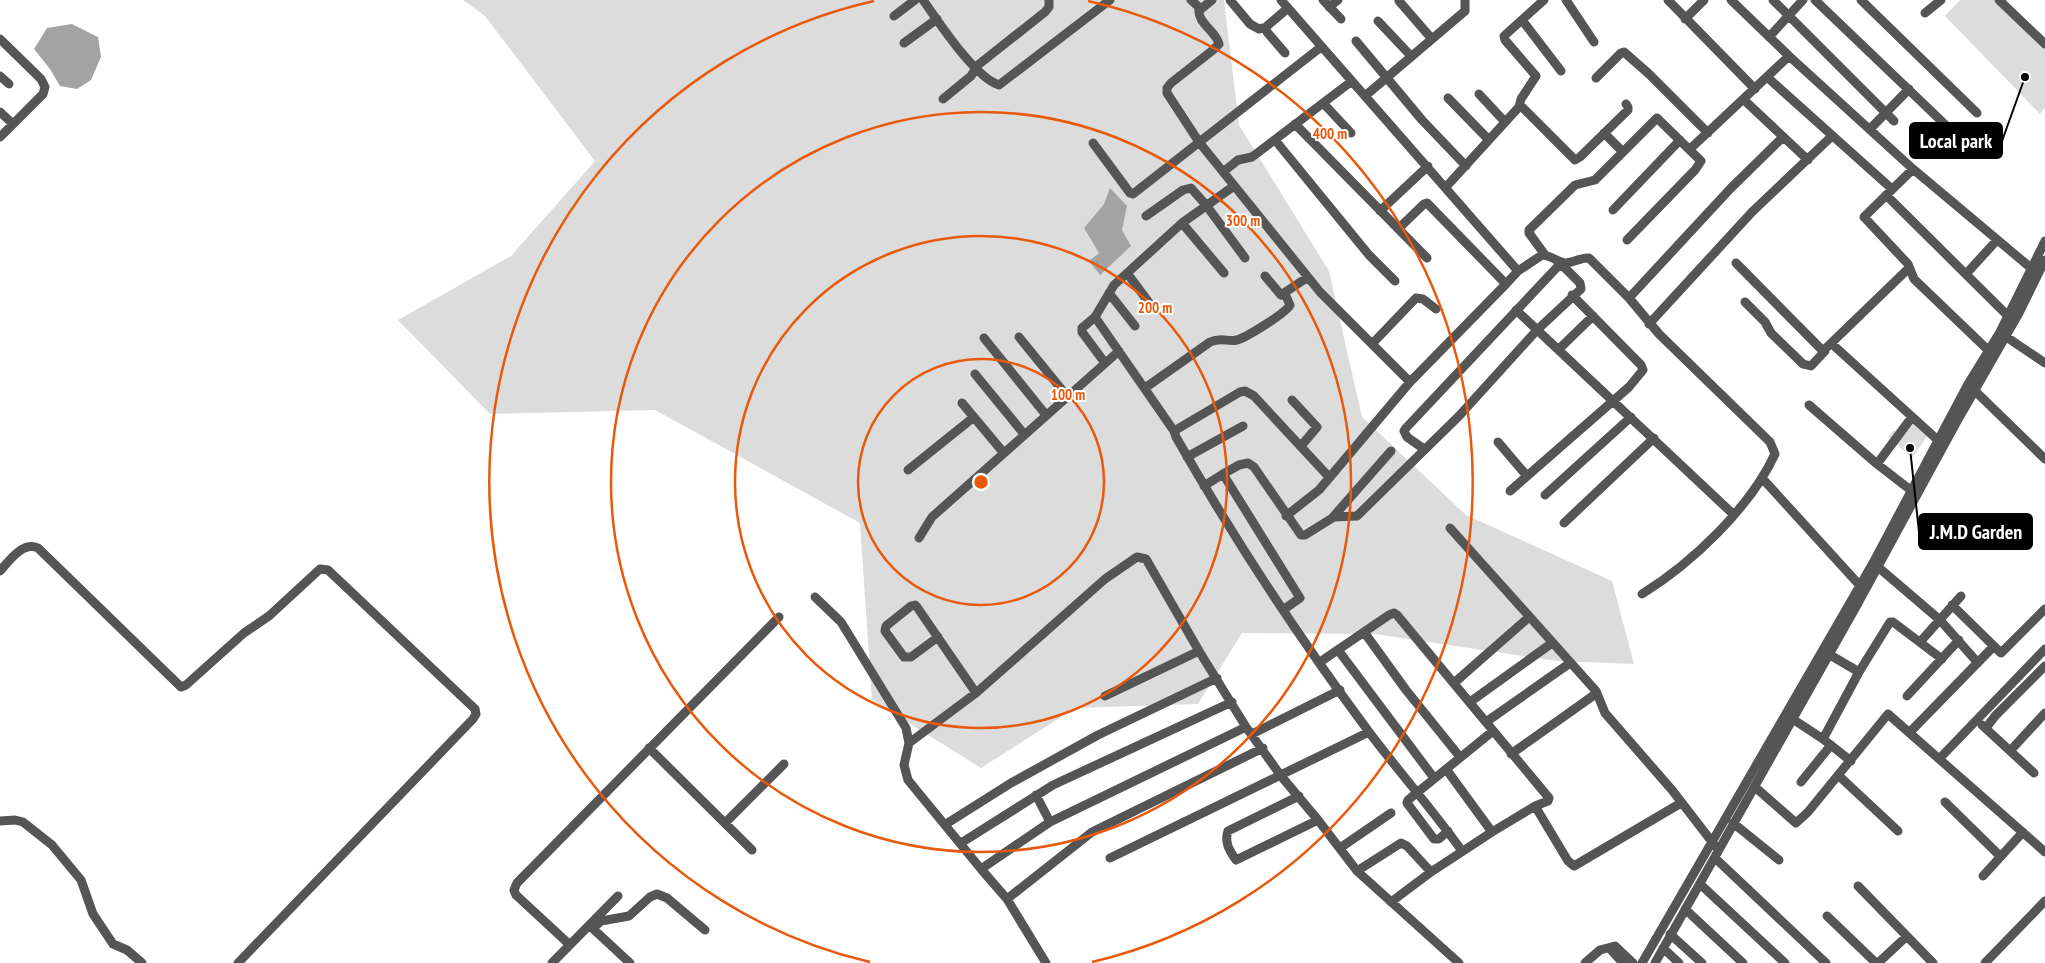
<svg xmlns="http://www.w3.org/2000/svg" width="2045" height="963" font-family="'PT Sans Narrow',sans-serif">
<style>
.green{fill:#dcdcdc}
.water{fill:#a3a3a3}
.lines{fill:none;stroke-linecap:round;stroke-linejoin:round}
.minor{stroke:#555;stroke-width:9}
.ring{fill:none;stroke:#e8590c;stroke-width:2.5}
.centre{fill:#e8590c;stroke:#fff;stroke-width:2.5}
.ring-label{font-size:15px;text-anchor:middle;font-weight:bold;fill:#e8590c;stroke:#fff;stroke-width:4;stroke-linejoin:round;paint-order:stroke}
.leader{fill:none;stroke:#000;stroke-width:2}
.callout-dot{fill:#000;stroke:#fff;stroke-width:2}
.callout{fill:#000;stroke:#000;stroke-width:2}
.callout-label{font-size:20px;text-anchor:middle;font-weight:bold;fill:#fff}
</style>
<rect width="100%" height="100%" fill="#fff"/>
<path class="green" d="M 463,0 L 1224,0 L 1239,125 L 1329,271 L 1362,417 L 1466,515 L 1612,581 L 1634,664 L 1557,661 L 1375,634 L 1242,633 L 1198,704 L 1075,708 L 981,768 L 872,700 L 860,523 L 655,410 L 490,414 L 398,320 L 511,256 L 595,161 L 485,16 Z
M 1960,0 L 1996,0 L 2045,48 L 2045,107 L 2040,114 L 1945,16 Z
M 1910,420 L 1928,435 L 1912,458 L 1888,437 L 1894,430 L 1898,434 Z"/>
<path class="water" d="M 72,24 L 98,37 L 101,57 L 91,80 L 77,89 L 60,86 L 50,69 L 34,49 L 47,28 Z
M 1110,188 L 1127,206 L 1122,230 L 1131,246 L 1100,275 L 1089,261 L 1099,253 L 1084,228 L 1104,204 Z"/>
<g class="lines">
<path class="minor" d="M 923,0 C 938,21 975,78 999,85 L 1110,0
M 1191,0 L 1201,9 L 1212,0
M 1230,0 L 1250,24 L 1259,29 L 1266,27
M 1281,0 L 1518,271
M 1323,0 L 1341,19
M 1566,0 L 1594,42
M 1668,0 L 1755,89
M 1731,0 L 1789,56 L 1913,169 L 2031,268
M 1773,0 L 1894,121
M 1815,0 L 1956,135
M 1861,0 L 1977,113
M 1999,0 L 2045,44
M 1399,1 L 1432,39
M 1329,7 L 1338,0
M 1199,9 C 1197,23 1216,31 1219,44 L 1213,50 L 1171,83 L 1167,88 L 1167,93 L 1199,142 L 1320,292 L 1410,382
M 1925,13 L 1941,0
M 894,16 L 915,0
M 1685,19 L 1704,0
M 1522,20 L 1561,71
M 1378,21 L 1411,56
M 1769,37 L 1803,0
M 0,39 L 41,79 L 45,87 L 43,94 L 0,137
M 1356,41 L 1422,120 L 1466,166
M 904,43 L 937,19
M 1285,53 L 1267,32 L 1266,27 L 1288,8
M 0,76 L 9,84
M 1767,77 L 1892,189
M 1596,78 L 1621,53 L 1624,52 L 1649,74 L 1708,133
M 1479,94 L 1505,122
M 1365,96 L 1465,11 L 1465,0
M 1448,98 L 1489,140
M 943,99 L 971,76 L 978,65 L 1045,12 L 1049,7 L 1049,0
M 1743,99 L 1808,160
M 1323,103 L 1351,133
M 1519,107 L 1521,99 L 1536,76 L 1505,40 L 1504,36 L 1544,0
M 0,112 L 13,124
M 1295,124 L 1427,258
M 1870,129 L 1909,89
M 1604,133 L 1622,151
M 1275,140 L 1369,255 L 1395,281
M 1093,143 L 1130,193 L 1133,194 L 1321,47
M 1690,149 L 1789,56
M 1913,169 L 1864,217 L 1908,264 L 1914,279 L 1989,351
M 1223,172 L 1238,160 L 1252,157 L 1352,81
M 1446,187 L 1518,108 L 1522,107 L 1575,160 L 1580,157 L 1628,110 L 1628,107 L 1626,104
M 1886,195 L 2007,315
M 1613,210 L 1680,140
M 1380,211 L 1428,166
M 1146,216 L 1183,190 L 1191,188 L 1206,205 L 1245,258
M 1182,223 L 1224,273
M 1398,229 L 1424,204 L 1427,203 L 1506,284
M 1545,255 L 1529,233 L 1529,230 L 1575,185 L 1595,180 L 1657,118 L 1701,161 L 1695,170 L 1627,240
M 1736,263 L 1823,351 L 1909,268
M 1127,273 L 1153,308
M 1966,274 L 1997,240
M 1265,276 L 1281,295 L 1308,277
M 1109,293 L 1135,326
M 1629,298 L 1730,189 L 1783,137
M 1745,302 L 1765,322 L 1771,333 L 1803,364 L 1811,366 L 1825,351
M 1516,310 L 1733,514
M 1095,317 L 1082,328 L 1082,332 L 1105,363
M 1649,324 L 1752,212 L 1832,136
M 2002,334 L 2045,363
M 1019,337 L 1067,396
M 984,338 L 1046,415
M 1372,344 L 1416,298 L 1423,299 L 1436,309
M 1832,344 L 1941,443
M 1559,349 L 1593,316
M 975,374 L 1024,434
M 1145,388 L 1210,342 C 1221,337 1228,342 1237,340 C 1247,337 1286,313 1290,305 L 1285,294
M 1972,388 L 2045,459
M 1292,400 L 1317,427 L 1301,446
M 962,403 L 1003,452
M 1809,405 L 1877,464 L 1917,495
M 1174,431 L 1095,317 L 1114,285 L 1182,223 L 1234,186
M 1498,442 L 1527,476
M 1424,449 L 1407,437 L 1404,431 L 1406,428 L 1562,262
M 1187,457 L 1243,426
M 1877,464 L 1912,417
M 908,470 L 974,417
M 1223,474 L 1239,465 L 1248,463 L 1254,467 L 1301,535 L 1305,535 L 1334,517 L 1357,516 L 1459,416 L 1537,330 L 1581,289 L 1580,283 L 1561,264
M 1329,477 L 1254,396 L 1245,391 L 1240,392 L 1174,431 L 1176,437 C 1234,539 1299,638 1369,732 C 1399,772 1433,810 1462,851
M 1762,478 L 1863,589
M 1204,486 L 1223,474 L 1300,598 L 1283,610
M 1510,491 L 1629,387 L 1643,370 L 1641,365 L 1572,295
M 1545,495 L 1631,417
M 1286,516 L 1319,490 L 1410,382 L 1506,284 L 1518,271 L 1542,255 C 1551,255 1557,262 1565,263 C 1574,263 1581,257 1589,258 L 1629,298 L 1659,334 L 1770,442 L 1775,454 C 1750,508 1692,563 1642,594
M 1333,517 L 1391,451
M 1564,523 L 1654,438
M 1450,528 L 1596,691 L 1605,713 L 1672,790 L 1716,847
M 919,538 L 932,517 L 1119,351
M 1878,567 L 1940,620 L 1978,663
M 0,571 C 9,561 23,541 38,548 L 181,687 L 186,685 L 244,633 L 269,616 L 320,569 L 328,570 L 475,709 L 476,714 L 473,719 L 238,963
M 815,597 L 841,622 L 906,728 L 909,743 L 904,765 L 908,780 L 981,869 L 1007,899 L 1046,963
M 1952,605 L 2001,653 L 2045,609
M 1364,632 L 1406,690 L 1460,757
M 938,637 L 911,657 L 904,657 L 885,631 L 886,626 L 911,606 L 915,605 L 917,607 L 976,693
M 1920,642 L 1961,596
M 1338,650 L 1434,778
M 1825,652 L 1859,672
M 1320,662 L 1389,615 L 1394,613 L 1397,615 L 1549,798 L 1548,801 L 1535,806 L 1492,832 L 1431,872 L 1391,902
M 1454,683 L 1529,617
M 1105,696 L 1199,651
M 1907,696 L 1959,640
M 1470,702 L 1552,643
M 1788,716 L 1823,739 L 1851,761
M 1486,722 L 1570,663
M 1982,725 L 2034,773
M 1986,728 L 1995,716 L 2045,666
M 1910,732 L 1993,647
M 1252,734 L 1340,690
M 1823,739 L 1859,672 L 1890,622 L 1893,622 L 1942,659
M 909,743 L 976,693 L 1105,579 L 1137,557 L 1146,559 L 1199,651 L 1246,727 L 1281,776 L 1318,820 L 1357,871 L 1459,963
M 649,748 L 752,850
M 2010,751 L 2045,713
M 1511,754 L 1597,693
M 1940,758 L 2045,649
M 1446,769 L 1492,832
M 1838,775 L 1898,831
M 1801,782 L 1831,745
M 1755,787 L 1796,823 L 1808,812 L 1888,714 L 2045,852
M 1036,795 L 1050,822
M 1299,796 L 1228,831 C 1224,843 1230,851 1236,860 L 1318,820
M 1945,802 L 2000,856
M 1535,806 L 1568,861 L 1574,866 L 1681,803
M 0,821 L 15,820 L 23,822 L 52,845 L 81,880 L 93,914 L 113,944 L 127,950 L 142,963
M 725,823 L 784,764
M 1733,823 L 1779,860
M 946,824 L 1011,783 L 1098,735 L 1217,678
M 1448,831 L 1439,839 L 1434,839 L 1407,803 L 1408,800 L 1493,731
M 961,843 L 1053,785 L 1232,702
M 1340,848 L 1391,813
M 1110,858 L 1369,732
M 1715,858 L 1826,963
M 981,869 L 1050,822 L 1246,727
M 1357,871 L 1401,843 L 1407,846 L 1431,872
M 1983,876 L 2023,832
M 1700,884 L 1785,963
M 1858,886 L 1933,963
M 1007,899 L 1092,832 L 1263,748
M 1685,909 L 1743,963
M 1827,916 L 1876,963
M 590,926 L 630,963
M 593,928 L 601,921 L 629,916 L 650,897 L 657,894 L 667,898 L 705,930
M 1670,934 L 1702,963
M 570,945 L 516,895 L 514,890 L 517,883 L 779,617
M 1612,947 L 1612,951 L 1623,963
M 1663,948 L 1679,963
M 552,963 L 618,896
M 1585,963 L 1600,950 L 1615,946 L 1633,963
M 1642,963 L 1873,563 L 1968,384 L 2000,332 L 2045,241
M 1655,963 L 1857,605 L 1956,423 L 2019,313 L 2045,260
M 1878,963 L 1906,937
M 1985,963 L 2045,901"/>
</g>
<g class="ring">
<circle cx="981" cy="482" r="123"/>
<circle cx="981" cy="482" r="246"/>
<circle cx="981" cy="482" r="370"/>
<path d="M870 962A493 493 0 0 1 874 1M1088 1A493 493 0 0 1 1092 962"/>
</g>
<circle cx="981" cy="482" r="8" class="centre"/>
<g class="ring-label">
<text x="1330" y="139">400 m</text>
<text x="1243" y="226">300 m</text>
<text x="1155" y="313">200 m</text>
<text x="1068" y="400">100 m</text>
</g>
<path class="leader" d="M2025 77L2002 141M1910 448L1919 532"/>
<g class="callout-dot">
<circle cx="2025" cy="77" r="5"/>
<circle cx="1910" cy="448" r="5"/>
</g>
<g class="callout">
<rect x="1910" y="123" width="92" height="35" rx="5"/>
<rect x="1919" y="514" width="113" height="35" rx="5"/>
</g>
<g class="callout-label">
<text x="1956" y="148">Local park</text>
<text x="1976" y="539">J.M.D Garden</text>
</g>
</svg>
